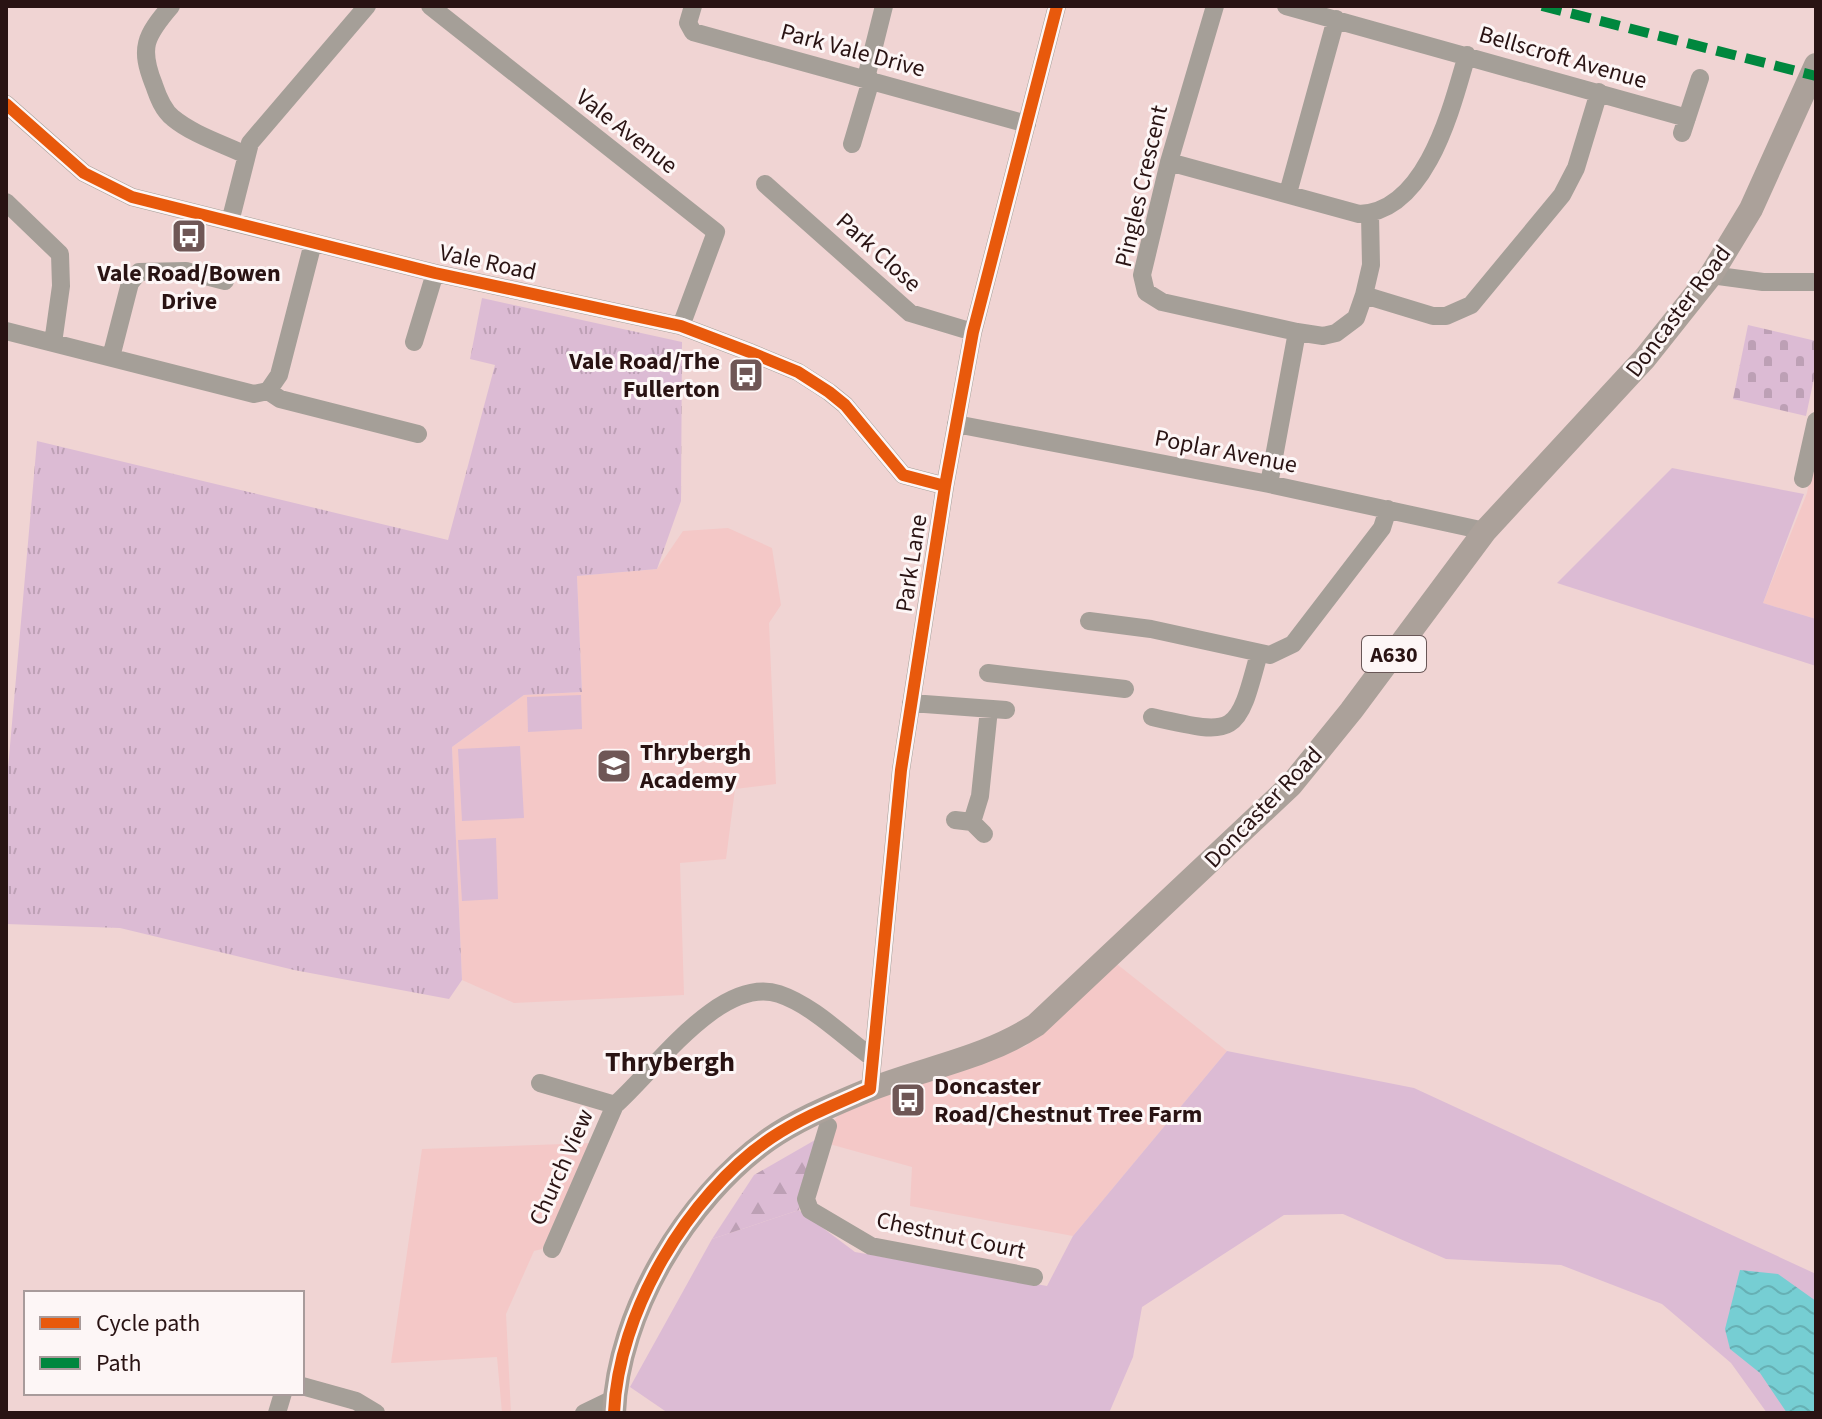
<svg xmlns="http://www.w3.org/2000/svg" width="1822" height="1419" font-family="'Source Sans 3',sans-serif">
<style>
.built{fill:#f4c8c7}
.grass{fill:#dcbbd4}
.forest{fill:url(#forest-firs)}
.cemetery{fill:url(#cemetery-stones)}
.park{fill:url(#park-tufts)}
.water{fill:url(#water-waves)}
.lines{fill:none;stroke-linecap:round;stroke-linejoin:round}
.minor{stroke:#a59f98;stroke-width:18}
.major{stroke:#aba19a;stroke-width:24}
.quiet{stroke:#00873e;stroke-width:10;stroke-dasharray:20 10;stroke-linecap:butt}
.cycleway-casing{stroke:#fdf6f6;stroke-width:17}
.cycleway{stroke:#e8590c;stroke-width:12}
.labels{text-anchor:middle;stroke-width:6;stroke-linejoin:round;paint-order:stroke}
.shield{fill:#fdf6f6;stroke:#695757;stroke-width:2}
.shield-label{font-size:22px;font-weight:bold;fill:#291313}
.street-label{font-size:24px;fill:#291313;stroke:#fdf6f6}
.poi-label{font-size:24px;font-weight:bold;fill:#291313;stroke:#fdf6f6;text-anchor:start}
.quarter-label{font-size:28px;font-weight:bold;fill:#291313;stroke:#fdf6f6}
</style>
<defs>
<pattern id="forest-firs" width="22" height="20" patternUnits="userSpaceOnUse" patternTransform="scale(2)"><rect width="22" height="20" fill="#dcbbd4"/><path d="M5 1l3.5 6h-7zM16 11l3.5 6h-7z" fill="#bda0b5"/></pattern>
<pattern id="cemetery-stones" width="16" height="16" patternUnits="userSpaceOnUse" patternTransform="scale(2)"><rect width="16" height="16" fill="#dcbbd4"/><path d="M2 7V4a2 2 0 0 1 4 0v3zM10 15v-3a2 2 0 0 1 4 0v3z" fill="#bda0b5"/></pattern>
<pattern id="park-tufts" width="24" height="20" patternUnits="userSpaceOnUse" patternTransform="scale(2)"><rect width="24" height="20" fill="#dcbbd4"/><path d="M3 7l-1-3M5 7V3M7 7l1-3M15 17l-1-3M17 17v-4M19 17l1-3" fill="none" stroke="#bda0b5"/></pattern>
<pattern id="water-waves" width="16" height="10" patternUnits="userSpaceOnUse" patternTransform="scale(2)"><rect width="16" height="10" fill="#76ced3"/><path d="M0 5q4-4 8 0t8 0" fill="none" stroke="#66b0b4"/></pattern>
</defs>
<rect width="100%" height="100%" fill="#f0d4d3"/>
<path class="built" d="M 1816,447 L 1816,619 L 1763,603 L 1807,493 Z
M 728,528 L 772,548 L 781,605 L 769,623 L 776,784 L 735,789 L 726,859 L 680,863 L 684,995 L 514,1003 L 462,980 L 452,747 L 524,695 L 582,692 L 577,576 L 657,569 L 683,531 Z
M 1113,961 L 1227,1051 L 1073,1236 L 910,1206 L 912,1167 L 815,1140 L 839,1115 L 885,1094 L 1026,1046 Z
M 591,1143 L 542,1249 L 534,1251 L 506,1314 L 511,1413 L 502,1413 L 497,1357 L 391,1363 L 422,1149 Z"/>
<path class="grass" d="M 1672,468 L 1804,494 L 1763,603 L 1816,619 L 1816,666 L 1557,583 Z
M 581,695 L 582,729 L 528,732 L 527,697 Z
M 520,746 L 524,818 L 462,821 L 458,749 Z
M 496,838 L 498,899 L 462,901 L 458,840 Z
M 1227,1051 L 1414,1088 L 1816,1274 L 1816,1413 L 1767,1413 L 1731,1363 L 1662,1304 L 1561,1265 L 1446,1259 L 1343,1214 L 1284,1215 L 1142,1307 L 1133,1357 L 1109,1413 L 668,1413 L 630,1387 L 712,1239 L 799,1210 L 855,1252 L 1047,1286 L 1073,1236 Z"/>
<path class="forest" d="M 815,1140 L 799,1210 L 712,1239 L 754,1175 Z"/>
<path class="cemetery" d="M 1748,325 L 1816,341 L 1816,369 L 1806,416 L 1733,399 Z"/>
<path class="park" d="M 482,298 L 682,342 L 681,501 L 657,569 L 577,576 L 582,692 L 524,695 L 452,747 L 462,980 L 449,999 L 294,970 L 120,928 L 6,924 L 6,791 L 37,441 L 448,540 L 495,365 L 470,359 Z"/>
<path class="water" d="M 1740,1270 L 1778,1274 L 1816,1301 L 1816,1413 L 1787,1413 L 1760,1373 L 1730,1349 L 1725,1329 Z"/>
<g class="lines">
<path class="minor" d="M 171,6 C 145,36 139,48 154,85 C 158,97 163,110 173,118 C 192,134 223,144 246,155
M 430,6 L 716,232 L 681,326
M 693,6 L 688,23 L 693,32 L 1027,124
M 1215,6 L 1169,162 L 1142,275 L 1146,292 L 1162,302 L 1297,332 L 1323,336 L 1336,333 L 1356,318 L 1364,295 L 1371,265 L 1370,214
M 1286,6 L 1687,118
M 866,78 L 884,6
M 6,104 L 84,173 L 132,197 L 435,273 L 681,326 L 752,353 L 798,372 L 829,392 L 845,405 L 903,475 L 945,486
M 1682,133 L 1700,78
M 852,144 L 871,80
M 1169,162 L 1359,214 C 1427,212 1452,106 1467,55
M 765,184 L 910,313 L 973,332
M 1288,193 L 1336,19
M 6,202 L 60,254 L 61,286 L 53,343
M 230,222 L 250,143 L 367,6
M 1711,275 L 1763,282 L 1816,282
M 1364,295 L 1433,316 L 1446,316 L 1471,305 L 1562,195 L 1576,168 L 1599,92
M 6,331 L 254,394 L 268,391 L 280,399 L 418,434
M 414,342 L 435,273
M 111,357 L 130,283 L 139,272 L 186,271 L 225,281
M 268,391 L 279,375 L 313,243
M 956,424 L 1269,484 L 1485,531
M 1803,479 L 1816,421
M 1269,484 L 1297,332
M 1089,621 L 1151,629 L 1270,655 L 1293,644 L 1382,528 L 1388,509
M 988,673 L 1125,689
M 911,703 L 1006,710
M 1152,717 C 1236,736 1237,737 1259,653
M 955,820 L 972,822 L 984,834
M 972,822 L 980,796 L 989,709
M 540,1083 L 615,1105 C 655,1070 720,975 779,994 C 812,1005 843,1036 870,1056
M 870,1089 L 901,770 L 945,486 L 973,332 L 1057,6
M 828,1126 L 806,1199 L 810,1210 L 871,1246 L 1034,1277
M 552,1249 L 615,1105
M 302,1386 L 356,1401 L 376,1413
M 277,1413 L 283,1393
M 584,1413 L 615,1398"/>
<path class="major" d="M 614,1413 C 618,1312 686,1199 768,1140 C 798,1119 833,1105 866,1091 C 923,1068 984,1059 1036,1025 L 1291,785 L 1351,711 L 1485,531 L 1645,358 L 1711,275 L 1751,209 L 1816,65"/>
<path class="quiet" d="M 1542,6 L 1816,76"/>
<defs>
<path id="cycleway" d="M 6,104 L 84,173 L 132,197 L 435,273 L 681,326 L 752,353 L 798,372 L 829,392 L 845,405 L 903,475 L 945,486
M 614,1413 C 618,1313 687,1195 771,1138 C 801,1118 836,1104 870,1089 L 901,770 L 945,486 L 973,332 L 1057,6"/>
</defs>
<use href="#cycleway" class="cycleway-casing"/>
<use href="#cycleway" class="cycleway"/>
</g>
<defs>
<symbol id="bus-square" viewBox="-11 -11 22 22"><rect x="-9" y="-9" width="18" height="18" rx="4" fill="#6f5756" stroke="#fdf6f6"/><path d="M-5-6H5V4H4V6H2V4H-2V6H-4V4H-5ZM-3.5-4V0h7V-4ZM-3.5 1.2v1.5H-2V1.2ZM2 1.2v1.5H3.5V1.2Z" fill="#fff"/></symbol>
<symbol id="school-square" viewBox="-11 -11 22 22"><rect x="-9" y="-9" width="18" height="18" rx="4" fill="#6f5756" stroke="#fdf6f6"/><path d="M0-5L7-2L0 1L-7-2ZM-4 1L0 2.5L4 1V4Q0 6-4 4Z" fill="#fff"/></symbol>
</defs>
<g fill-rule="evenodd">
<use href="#bus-square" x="169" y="216" width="40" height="40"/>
<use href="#bus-square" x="726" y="355" width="40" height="40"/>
<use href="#school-square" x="594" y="746" width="40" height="40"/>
<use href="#bus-square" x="888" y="1080" width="40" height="40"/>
</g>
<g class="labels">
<rect class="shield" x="1362" y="636" width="64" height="36" rx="6"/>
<g class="shield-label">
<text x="1394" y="662">A630</text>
</g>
<g class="street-label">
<text transform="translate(853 50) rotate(15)" y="8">Park Vale Drive</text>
<text transform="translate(1563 57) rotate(16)" y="8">Bellscroft Avenue</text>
<text transform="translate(627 131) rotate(38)" y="8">Vale Avenue</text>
<text transform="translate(1141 186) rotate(-77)" y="8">Pingles Crescent</text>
<text transform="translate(879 252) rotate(42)" y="8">Park Close</text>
<text transform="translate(488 262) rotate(12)" y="8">Vale Road</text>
<text transform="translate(1678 311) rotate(-53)" y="8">Doncaster Road</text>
<text transform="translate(1226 451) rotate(11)" y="8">Poplar Avenue</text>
<text transform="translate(911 563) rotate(-81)" y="8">Park Lane</text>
<text transform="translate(1263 807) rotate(-46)" y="8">Doncaster Road</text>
<text transform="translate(561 1167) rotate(-66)" y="8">Church View</text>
<text transform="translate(951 1235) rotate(12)" y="8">Chestnut Court</text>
</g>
<g class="poi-label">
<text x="189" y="281" text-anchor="middle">Vale Road/Bowen<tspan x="189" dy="28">Drive</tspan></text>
<text x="720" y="369" text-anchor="end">Vale Road/The<tspan x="720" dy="28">Fullerton</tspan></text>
<text x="640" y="760">Thrybergh<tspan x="640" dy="28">Academy</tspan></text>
<text x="934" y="1094">Doncaster<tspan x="934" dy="28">Road/Chestnut Tree Farm</tspan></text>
</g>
<g class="quarter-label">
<text x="670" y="1071">Thrybergh</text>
</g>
</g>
<rect width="1822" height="1419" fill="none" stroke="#291313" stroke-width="16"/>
<rect x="24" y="1291" width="280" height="104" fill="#fdf6f6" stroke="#a89b9b" stroke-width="2"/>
<rect x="40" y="1317" width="40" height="12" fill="#e8590c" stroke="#a89b9b" stroke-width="2"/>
<text x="96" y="1331" font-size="24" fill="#291313">Cycle path</text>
<rect x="40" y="1357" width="40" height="12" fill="#00873e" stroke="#a89b9b" stroke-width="2"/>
<text x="96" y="1371" font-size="24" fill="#291313">Path</text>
</svg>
